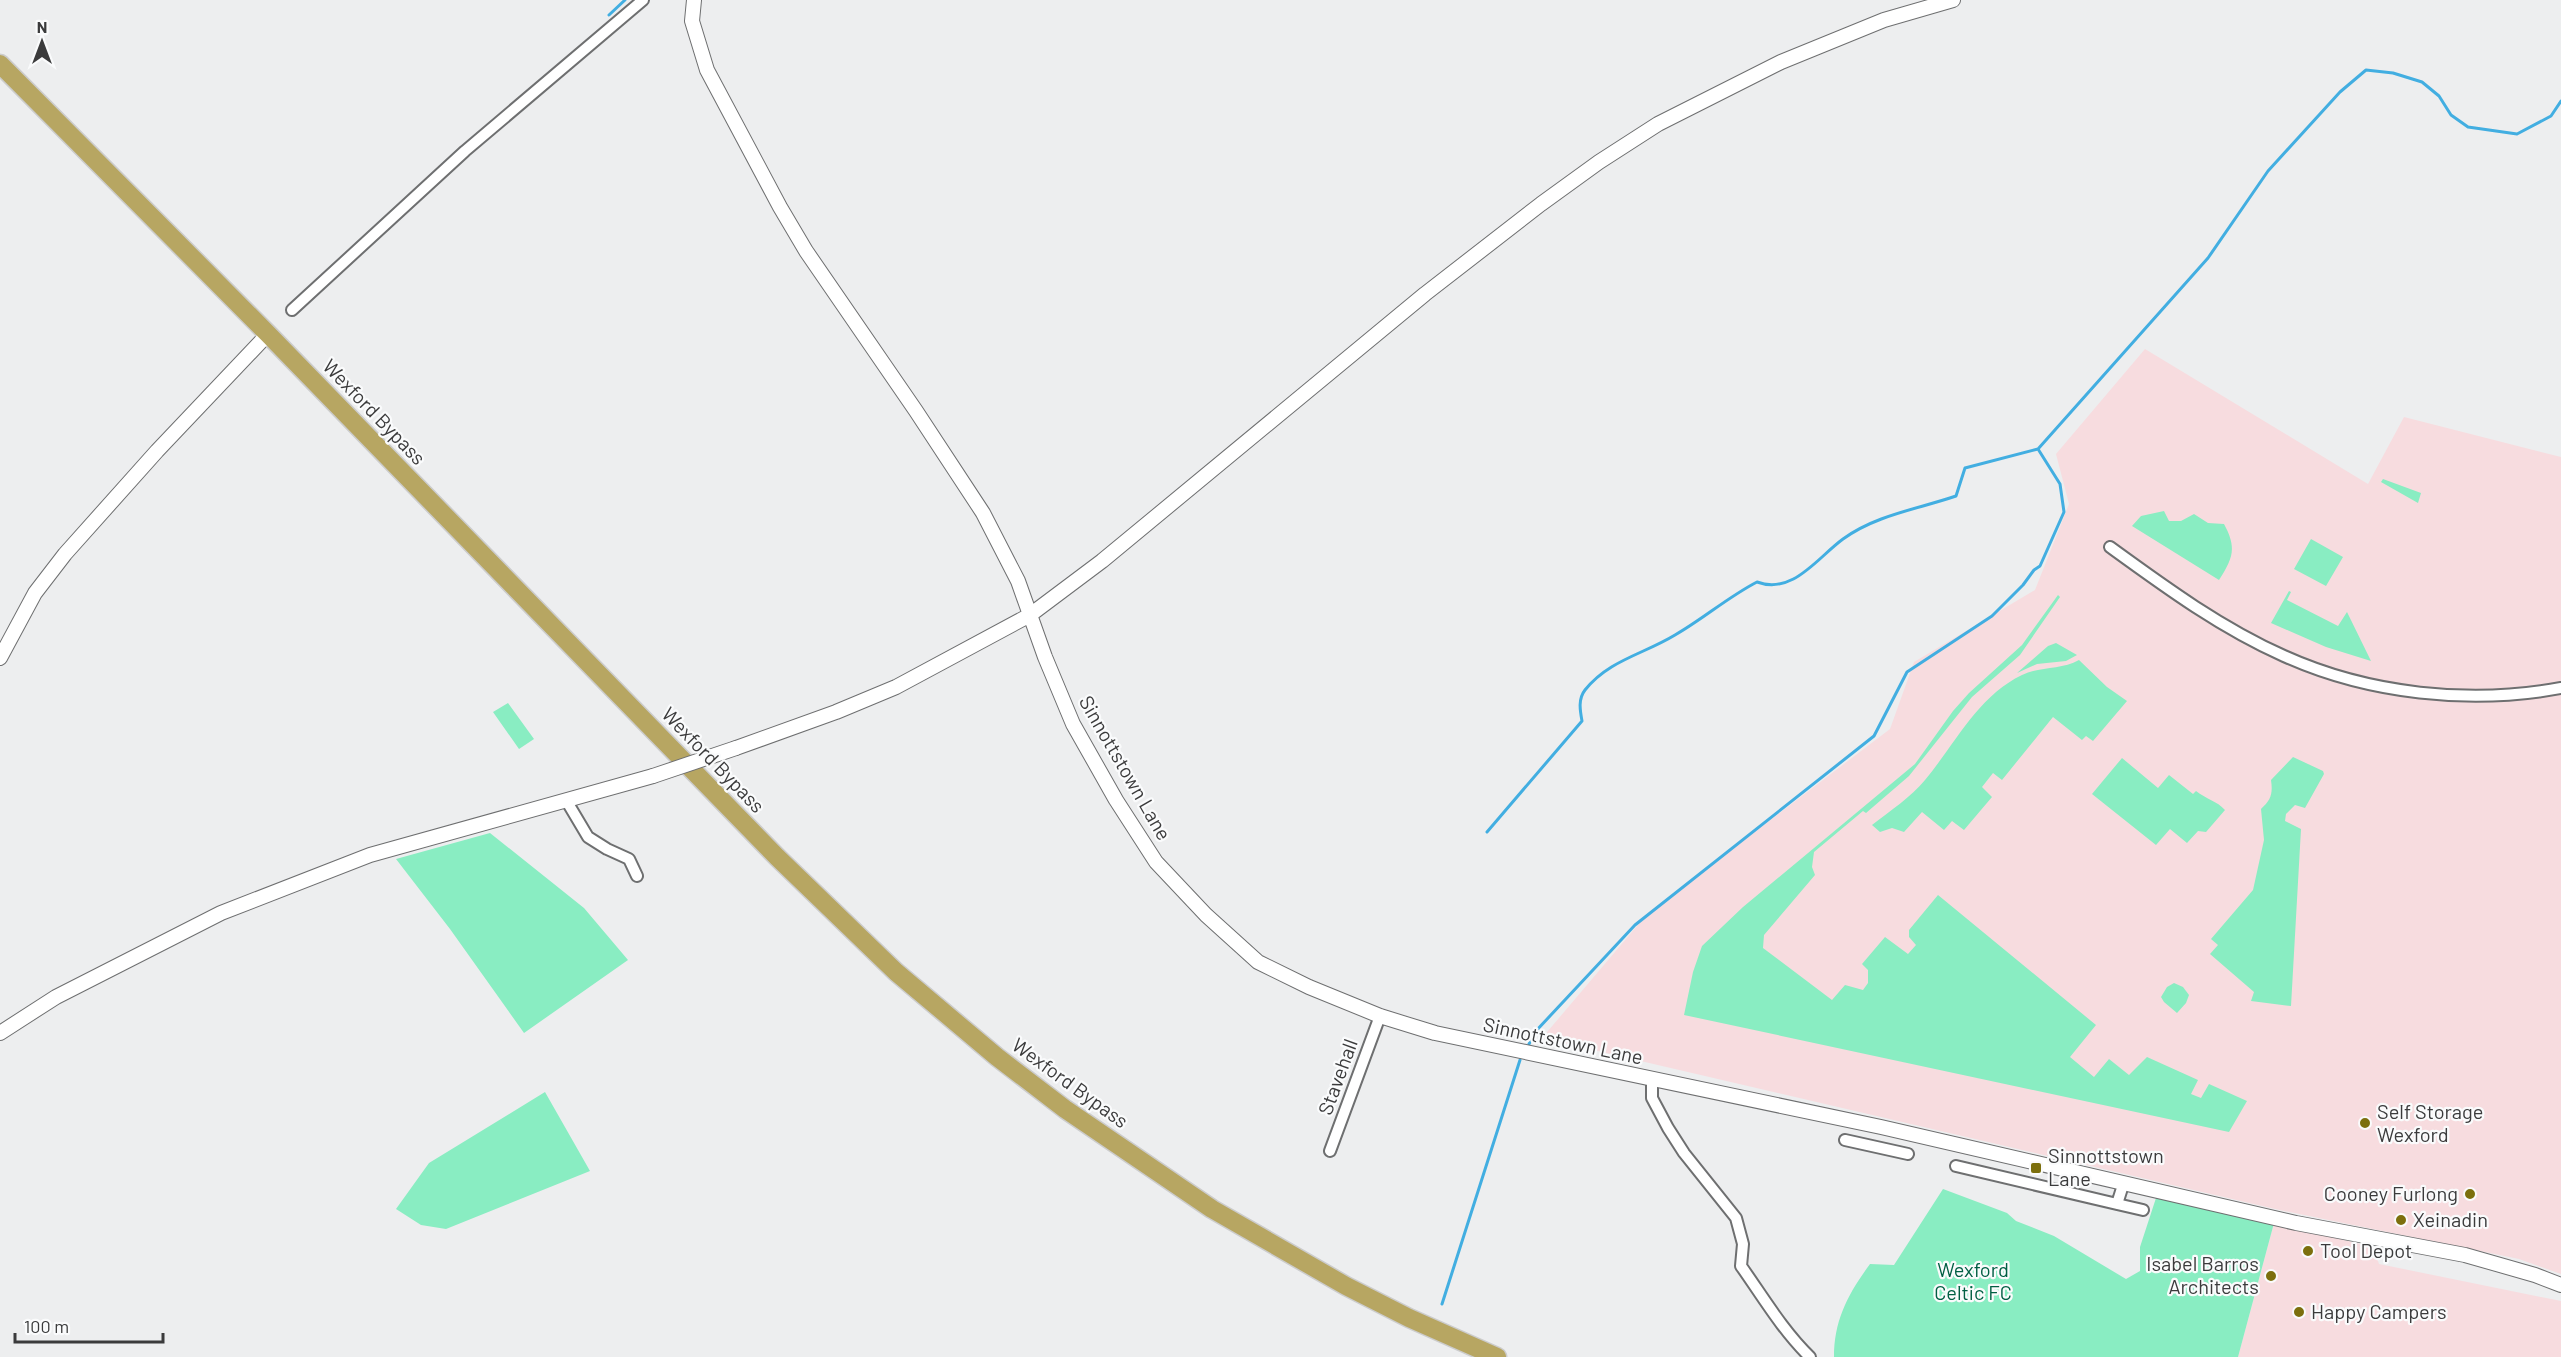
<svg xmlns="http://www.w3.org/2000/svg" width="2561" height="1357" font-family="Barlow,sans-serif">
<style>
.commercial{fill:#f7dcdf}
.green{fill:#89edc2}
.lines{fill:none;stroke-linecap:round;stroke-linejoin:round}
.stream{stroke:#42aee1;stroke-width:3}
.minor-casing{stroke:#6e6f70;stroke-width:14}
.tertiary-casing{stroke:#6e6f70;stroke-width:16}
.trunk-casing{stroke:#ccc;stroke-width:21}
.minor{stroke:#fff;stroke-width:10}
.tertiary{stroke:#fff;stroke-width:14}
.trunk{stroke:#b7a662;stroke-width:18}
.tertiary-bridge-casing{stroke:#6e6f70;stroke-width:16;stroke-linecap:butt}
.tertiary-bridge{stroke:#fff;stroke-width:14}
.poi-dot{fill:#7c6f0d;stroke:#fafbfc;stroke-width:2}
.labels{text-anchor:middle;stroke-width:4.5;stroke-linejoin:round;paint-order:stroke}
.street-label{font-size:20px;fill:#3b3b3c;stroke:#fafbfc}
.poi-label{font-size:20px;fill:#3b3b3c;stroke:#fafbfc;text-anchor:start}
.park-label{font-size:20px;fill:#005f43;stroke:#fafbfc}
</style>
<rect width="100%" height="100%" fill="#edeeef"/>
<path class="commercial" d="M 2145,349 L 2368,484 L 2404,417 L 2561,457 L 2561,1274 L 2519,1259 L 2275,1209 L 1542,1038 L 1648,913 L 1890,729 L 1914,662 L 2035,590 L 2069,504 L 2056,454 Z
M 2274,1223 L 2373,1247 L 2379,1264 L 2561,1301 L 2561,1357 L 2238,1357 Z"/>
<path class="green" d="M 2383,479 L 2421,493 L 2418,503 L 2381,482 Z
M 2164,511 L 2169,521 L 2181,521 L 2194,514 L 2208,523 L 2224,524 C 2237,548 2233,558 2219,580 L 2132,526 L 2141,516 Z
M 2311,539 L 2343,557 L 2326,586 L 2294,569 Z
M 2289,591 L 2291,592 L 2287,600 L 2338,626 L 2347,612 L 2371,661 L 2326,647 L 2271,623 Z
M 2058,595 L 2060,597 L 2020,655 L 1972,697 L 1909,776 L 1866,813 L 1863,811 L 1814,852 L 1812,867 L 1815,875 L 1764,935 L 1763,948 L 1832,1000 L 1845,985 L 1863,990 L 1868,983 L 1868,970 L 1862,964 L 1885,937 L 1908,954 L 1916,945 L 1909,937 L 1909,930 L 1938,895 L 2096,1025 L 2070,1057 L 2094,1077 L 2109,1059 L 2129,1075 L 2147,1057 L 2198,1080 L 2191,1094 L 2201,1098 L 2209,1084 L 2247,1101 L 2229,1132 L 1684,1015 L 1693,972 L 1702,946 L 1743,907 L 1915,764 L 1953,711 L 1969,693 L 2022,645 Z
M 2056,643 L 2077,655 L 2066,661 L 2037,664 L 2017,673 L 2048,646 Z
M 2079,660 L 2107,687 L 2127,701 L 2093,741 L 2086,736 L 2082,740 L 2053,717 L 2002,780 L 1993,773 L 1982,787 L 1992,797 L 1964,830 L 1952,821 L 1944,830 L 1922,812 L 1904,832 L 1892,828 L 1880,832 L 1872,825 C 1890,811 1911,797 1925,780 C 1955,744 1978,696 2022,675 C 2041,666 2061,670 2079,660 Z
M 508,703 L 534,739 L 519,749 L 493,712 Z
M 2293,757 L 2323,771 L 2324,774 L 2305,808 L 2295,805 L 2286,814 L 2285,821 L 2301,829 L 2291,1006 L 2251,1001 L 2254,992 L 2210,954 L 2218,945 L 2211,939 L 2253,890 L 2264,840 L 2261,809 C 2271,800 2273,794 2271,780 Z
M 2122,758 L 2158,788 L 2169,775 L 2193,794 L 2196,791 C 2206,799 2217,801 2225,810 L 2206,832 L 2198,831 L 2187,843 L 2170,829 L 2156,845 L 2092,794 Z
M 490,833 L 584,908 L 628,960 L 524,1033 L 450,929 L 396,859 Z
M 2174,983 L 2183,987 L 2189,995 L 2186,1003 L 2177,1013 L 2164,1002 L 2161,997 L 2167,987 Z
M 545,1092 L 590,1171 L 446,1229 L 421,1225 L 396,1209 L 429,1163 Z
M 1943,1189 L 2007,1213 L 2016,1221 L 2054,1236 L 2126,1279 L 2140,1271 L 2140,1247 L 2156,1198 L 2274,1223 L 2238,1357 L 1834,1357 C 1834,1320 1848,1294 1870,1264 L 1894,1265 Z"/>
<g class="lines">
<path class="stream" d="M 609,15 L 625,0
M 1487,832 L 1582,721 C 1580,710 1578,699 1585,690 C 1609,660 1644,654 1675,635 C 1703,619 1728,597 1757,582 C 1793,595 1817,558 1843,539 C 1876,515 1918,509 1956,496 L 1965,468 L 2038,449
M 1529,1044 L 1535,1032 L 1635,925 L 1874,736 L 1907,672 L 1992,616 L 2023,585 L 2034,570 L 2040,566 L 2064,512 L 2060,484 L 2038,449 L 2208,258 L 2268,171 L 2340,92 L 2366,70 L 2393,73 L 2422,82 L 2439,96 L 2451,115 L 2468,127 L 2517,134 L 2551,116 L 2561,101
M 1442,1304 L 1520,1060"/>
<defs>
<path id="minor" d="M 292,310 L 465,151 L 643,0
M 2110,547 C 2165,587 2221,628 2284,656 C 2368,694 2470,705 2561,688
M 566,800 L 588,837 L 607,849 L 629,859 L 637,876
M 1652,1080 L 1652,1098 L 1668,1128 L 1684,1153 L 1736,1218 L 1743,1244 L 1741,1266 C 1763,1297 1783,1331 1810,1357
M 1845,1140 L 1908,1154
M 1330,1151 L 1380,1016
M 1956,1166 L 2117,1204 L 2123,1185
M 2117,1204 L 2143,1210"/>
<path id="tertiary" d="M 694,0 L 692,21 L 707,70 L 780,207 L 806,251 L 916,411 L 983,513 L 1018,581 L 1045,657 L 1073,724 L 1116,800 L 1156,862 L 1206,915 L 1258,962 L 1309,987 L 1380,1016 L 1435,1033 L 1881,1127 L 2296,1223 L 2465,1255 L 2535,1275 L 2561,1285
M 0,658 L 35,593 L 65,554 L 157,451 L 268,334
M 736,748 L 836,712 L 896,687 L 1030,615 L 1102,561 L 1425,294 L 1541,204 L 1599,162 L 1658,124 L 1781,62 L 1884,20 L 1953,0
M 0,1033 L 56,997 L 221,913 L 370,855 L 653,776"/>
<path id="trunk" d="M 0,64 L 268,334 L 777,857 L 896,972 L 997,1057 L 1065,1109 L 1212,1209 L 1346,1286 L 1409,1318 L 1497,1357"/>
</defs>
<use href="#minor" class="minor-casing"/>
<use href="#tertiary" class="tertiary-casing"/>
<use href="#trunk" class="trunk-casing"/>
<use href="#minor" class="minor"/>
<use href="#tertiary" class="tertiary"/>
<use href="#trunk" class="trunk"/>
<defs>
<path id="tertiary-bridge" d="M 653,776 L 736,748"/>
</defs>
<use href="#tertiary-bridge" class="tertiary-bridge-casing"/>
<use href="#tertiary-bridge" class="tertiary-bridge"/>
</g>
<g class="poi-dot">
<circle cx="2365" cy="1123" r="6"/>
<rect x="2030" y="1162" width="12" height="12" rx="3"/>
<circle cx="2470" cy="1194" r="6"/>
<circle cx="2401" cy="1220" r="6"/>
<circle cx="2308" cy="1251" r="6"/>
<circle cx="2271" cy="1276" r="6"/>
<circle cx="2299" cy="1312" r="6"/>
</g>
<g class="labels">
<g class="street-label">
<text transform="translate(374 412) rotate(46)" y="7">Wexford Bypass</text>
<text transform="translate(713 760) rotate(46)" y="7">Wexford Bypass</text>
<text transform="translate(1125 768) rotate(60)" y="7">Sinnottstown Lane</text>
<text transform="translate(1563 1041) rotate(12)" y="7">Sinnottstown Lane</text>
<text transform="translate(1338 1077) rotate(-70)" y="7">Stavehall</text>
<text transform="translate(1070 1083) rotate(36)" y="7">Wexford Bypass</text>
</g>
<g class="poi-label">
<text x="2377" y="1119">Self Storage<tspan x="2377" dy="23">Wexford</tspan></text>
<text x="2048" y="1163">Sinnottstown<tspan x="2048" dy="23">Lane</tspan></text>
<text x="2458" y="1201" text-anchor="end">Cooney Furlong</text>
<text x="2413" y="1227">Xeinadin</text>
<text x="2320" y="1258">Tool Depot</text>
<text x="2259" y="1271" text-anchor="end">Isabel Barros<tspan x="2259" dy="23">Architects</tspan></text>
<text x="2311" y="1319">Happy Campers</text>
</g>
<g class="park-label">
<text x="1973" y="1277">Wexford<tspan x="1973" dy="23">Celtic FC</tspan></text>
</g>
</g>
<g transform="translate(42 42)" stroke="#fafbfc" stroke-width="4.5" paint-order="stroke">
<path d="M0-4.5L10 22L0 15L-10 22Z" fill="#3b3b3c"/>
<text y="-9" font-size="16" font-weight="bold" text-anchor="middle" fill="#3b3b3c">N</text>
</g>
<path d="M15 1333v9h148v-9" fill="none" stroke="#3b3b3c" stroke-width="3"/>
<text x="24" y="1333" font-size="18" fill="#3b3b3c" stroke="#fafbfc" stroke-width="4.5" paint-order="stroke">100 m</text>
</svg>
